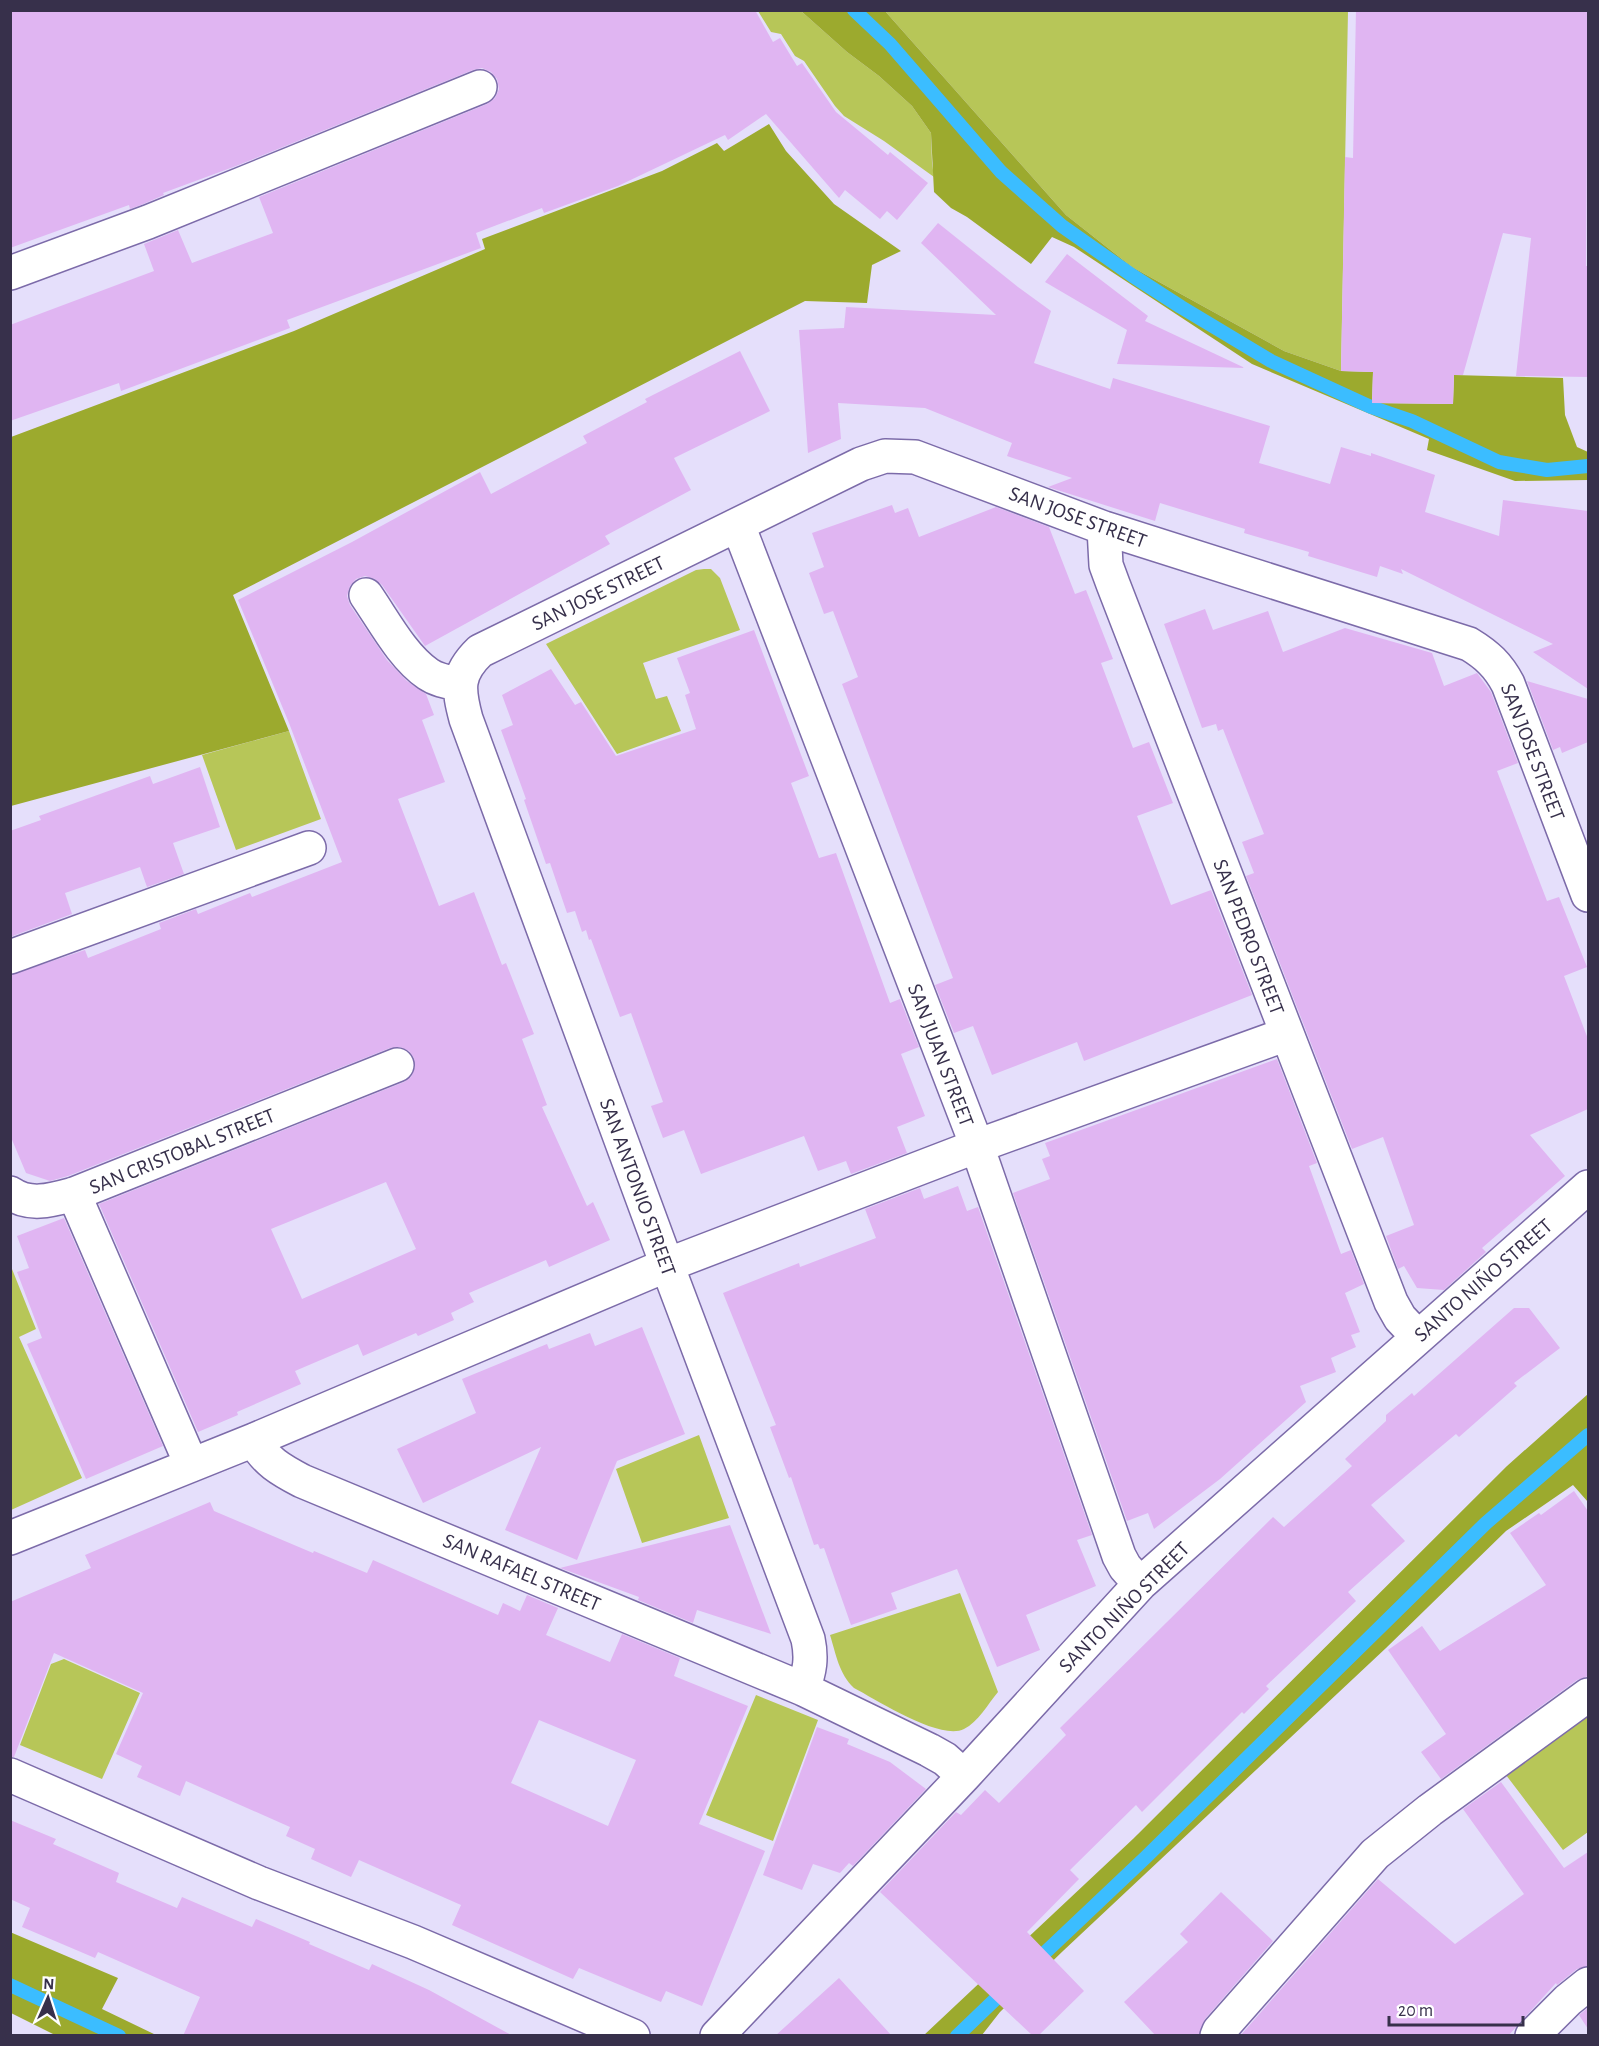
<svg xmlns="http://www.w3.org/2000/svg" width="1599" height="2046" font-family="'Alegreya Sans',sans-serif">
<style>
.green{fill:#b7c658}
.forest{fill:#9caa2e}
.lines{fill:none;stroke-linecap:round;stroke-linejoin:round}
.stream{stroke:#3bbdff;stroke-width:14}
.building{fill:#e0b5f2;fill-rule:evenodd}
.minor-casing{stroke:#7c6ba9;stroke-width:36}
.minor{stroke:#fff;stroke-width:33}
.labels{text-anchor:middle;stroke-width:4.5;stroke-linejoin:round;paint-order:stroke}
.street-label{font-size:21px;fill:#37304b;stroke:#fff}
</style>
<rect width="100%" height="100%" fill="#e5dffb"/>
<path class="green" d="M 758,11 L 801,11 L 847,52 L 879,76 L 912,106 L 931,133 L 932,163 L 934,177 L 884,141 L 844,116 L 835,106 L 804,61 L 795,56 L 781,34 L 771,32 Z
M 885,11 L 1348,11 L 1341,371 L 1284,351 L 1132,267 L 1066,215 Z
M 704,569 L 711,569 L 720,578 L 740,630 L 643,663 L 656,699 L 667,696 L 681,731 L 617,754 L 546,644 L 696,570 Z
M 289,731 L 321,819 L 236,850 L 202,755 Z
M 10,1264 L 36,1329 L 19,1337 L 82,1478 L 11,1510 Z
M 699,1435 L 729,1518 L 642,1543 L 616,1469 Z
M 960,1593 L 998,1692 C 988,1704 978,1722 964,1729 C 940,1741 877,1700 854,1688 C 839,1674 836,1654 830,1635 Z
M 64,1659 L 140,1693 L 102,1779 L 20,1745 L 51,1664 Z
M 756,1695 L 818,1720 L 773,1841 L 706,1815 Z
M 1588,1711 L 1588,1832 L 1563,1850 L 1506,1775 Z"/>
<path class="forest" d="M 801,11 L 885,11 L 1066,215 L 1132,267 L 1284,351 L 1341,371 L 1373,372 L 1372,403 L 1453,404 L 1454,375 L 1563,378 L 1565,415 L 1577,447 L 1588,452 L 1588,480 L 1515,481 L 1427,450 L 1429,439 L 1252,364 L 1074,247 L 1052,237 L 1031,264 L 967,217 L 951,208 L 934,192 L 931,133 L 912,106 L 879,76 L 847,52 Z
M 769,124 L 786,151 L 834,204 L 901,251 L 872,265 L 867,303 L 805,301 L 233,595 L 289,731 L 11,806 L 11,437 L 294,331 L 485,249 L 482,239 L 662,171 L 717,143 L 724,151 Z
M 1588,1394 L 1588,1502 L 1573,1485 L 1506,1531 L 1386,1648 L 1063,1951 L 1000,2012 L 982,2035 L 923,2036 L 1134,1838 L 1507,1466 Z
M 10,1932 L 118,1978 L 102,2009 L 156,2035 L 55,2035 L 11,2013 Z"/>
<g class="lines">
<path class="stream" d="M 854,10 L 890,44 L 1001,172 L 1062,226 L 1133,276 L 1181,307 L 1271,361 L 1371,407 L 1412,421 L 1499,462 L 1547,470 L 1588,466
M 1034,1963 L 1146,1857 L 1486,1523 L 1588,1435
M 10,1985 L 119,2036
M 957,2036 L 1007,1988"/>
</g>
<path class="building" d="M 10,10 L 755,10 L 773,42 L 780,38 L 797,66 L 802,63 L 836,112 L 888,155 L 890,152 L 928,183 L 897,220 L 887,211 L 880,219 L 845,190 L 839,198 L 766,114 L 728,140 L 725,135 L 618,186 L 544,213 L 542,208 L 476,233 L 481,248 L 287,320 L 290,328 L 121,391 L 119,383 L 10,421 L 10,325 L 154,271 L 144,244 L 178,230 L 192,263 L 273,233 L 259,197 L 487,104 L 495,98 L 499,89 L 497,79 L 491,72 L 482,68 L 473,70 L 236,166 L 163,193 L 164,195 L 141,205 L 130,209 L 129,205 L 10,248 Z
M 1356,10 L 1588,10 L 1586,266 L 1588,266 L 1588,377 L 1516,376 L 1531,238 L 1503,233 L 1463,375 L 1454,375 L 1453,404 L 1372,403 L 1373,372 L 1341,371 L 1345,157 L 1353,158 Z
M 938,223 L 1018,287 L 1051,311 L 1034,363 L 1110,389 L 1113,378 L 1270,426 L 1259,463 L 1330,484 L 1341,447 L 1371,456 L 1371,453 L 1435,475 L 1425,512 L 1499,536 L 1503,500 L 1588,511 L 1588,689 L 1533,652 L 1553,644 L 1401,569 L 1403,574 L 1380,566 L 1377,577 L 1308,556 L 1309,552 L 1244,533 L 1245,529 L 1160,503 L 1155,521 L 1054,489 L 1048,487 L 1072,478 L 1007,456 L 1012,443 L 925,408 L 838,403 L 841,439 L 808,453 L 799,330 L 844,328 L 846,307 L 996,315 L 921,243 Z
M 1067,254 L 1148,316 L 1145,321 L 1245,368 L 1117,364 L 1127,330 L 1045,282 Z
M 740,351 L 770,411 L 674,458 L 691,490 L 605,536 L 610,544 L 425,646 L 382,585 L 375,579 L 365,576 L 356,579 L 350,586 L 347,596 L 350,605 L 387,660 L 407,681 L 426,694 L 434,715 L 422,720 L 445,782 L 398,799 L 439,906 L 474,892 L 502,965 L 506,963 L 534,1034 L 522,1039 L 547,1105 L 542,1107 L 587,1206 L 593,1202 L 610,1240 L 549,1267 L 546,1260 L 469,1293 L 474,1302 L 451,1313 L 454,1320 L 418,1336 L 416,1333 L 363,1356 L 358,1344 L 295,1371 L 301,1384 L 237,1412 L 238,1415 L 198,1432 L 99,1204 L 404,1082 L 411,1077 L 415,1068 L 414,1058 L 409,1051 L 400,1047 L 390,1048 L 68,1176 L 50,1181 L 26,1173 L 10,1135 L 10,975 L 85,950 L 88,958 L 161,929 L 159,923 L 196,909 L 198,914 L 250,893 L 252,897 L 342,862 L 289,723 L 238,600 L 352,542 L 480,472 L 491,494 L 587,443 L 583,436 L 647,402 L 645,399 ZM 386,1182 L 416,1249 L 302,1299 L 271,1229 Z
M 892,505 L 895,513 L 908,508 L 919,537 L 996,507 L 1049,527 L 1075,594 L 1086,590 L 1113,659 L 1101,663 L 1133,748 L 1149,742 L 1173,803 L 1137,816 L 1171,905 L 1211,890 L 1252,995 L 1084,1061 L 1077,1042 L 992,1075 L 973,1026 L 954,1033 L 935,985 L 953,978 L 842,684 L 858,677 L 833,611 L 824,614 L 809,573 L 824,567 L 812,533 Z
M 1205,609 L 1213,630 L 1268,611 L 1283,652 L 1345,628 L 1432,653 L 1444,686 L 1477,673 L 1491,692 L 1518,763 L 1497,771 L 1547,901 L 1559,897 L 1587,967 L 1564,976 L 1588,1039 L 1588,1109 L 1530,1135 L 1565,1176 L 1482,1248 L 1486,1252 L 1444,1290 L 1417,1288 L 1404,1266 L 1398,1269 L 1386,1236 L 1414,1225 L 1383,1137 L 1352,1149 L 1246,876 L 1254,873 L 1242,842 L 1264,834 L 1223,729 L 1218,731 L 1216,724 L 1202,728 L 1164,624 Z
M 754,630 L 809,776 L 791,783 L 819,858 L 836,853 L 890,1003 L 900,999 L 919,1047 L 901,1054 L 925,1116 L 897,1127 L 907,1153 L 851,1174 L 846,1161 L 818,1171 L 804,1136 L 701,1174 L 684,1130 L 663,1138 L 651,1106 L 663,1102 L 631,1013 L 620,1017 L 591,939 L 589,940 L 586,930 L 582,932 L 575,911 L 567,913 L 550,863 L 546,864 L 524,800 L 526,799 L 501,730 L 513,725 L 502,695 L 551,669 L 575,705 L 581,702 L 616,756 L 696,729 L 685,695 L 690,693 L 677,658 Z
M 1527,681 L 1588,699 L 1588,742 L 1562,753 L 1560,747 L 1553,750 Z
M 200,767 L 220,827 L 173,843 L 184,874 L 147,887 L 140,867 L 65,893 L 72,914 L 10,937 L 10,831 L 41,820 L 39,816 L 150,776 L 153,784 Z
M 1277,1059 L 1317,1163 L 1309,1166 L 1341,1254 L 1351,1250 L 1364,1284 L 1345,1293 L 1360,1332 L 1351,1335 L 1356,1347 L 1331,1358 L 1336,1372 L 1300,1386 L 1306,1402 L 1220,1479 L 1154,1529 L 1148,1513 L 1127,1521 L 1013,1193 L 1050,1179 L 1042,1159 L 1050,1156 L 1045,1143 Z
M 958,1186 L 967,1211 L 978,1207 L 1092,1535 L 1077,1540 L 1096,1586 L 1026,1615 L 1040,1650 L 997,1667 L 957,1569 L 891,1593 L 897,1609 L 851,1625 L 824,1548 L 820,1549 L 818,1544 L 814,1545 L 791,1477 L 789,1478 L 770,1427 L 776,1425 L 723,1293 L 799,1263 L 800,1267 L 876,1238 L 865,1209 L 920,1188 L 924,1199 Z
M 64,1218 L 163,1446 L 86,1479 L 27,1344 L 42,1338 L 17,1272 L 29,1268 L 17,1236 Z
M 1514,1308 L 1529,1308 L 1560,1348 L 1514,1383 L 1517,1386 L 1459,1437 L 1456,1434 L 1371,1505 L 1405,1541 L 1348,1592 L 1356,1601 L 1266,1686 L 1269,1689 L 1244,1714 L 1242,1712 L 1142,1812 L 1136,1805 L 1070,1870 L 1079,1879 L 1027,1932 L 1084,1991 L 1038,2036 L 1033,2036 L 880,1892 L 956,1812 L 961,1815 L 985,1790 L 999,1803 L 1066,1735 L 1060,1728 L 1273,1517 L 1284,1527 L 1352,1466 L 1345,1459 L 1386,1421 L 1386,1415 L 1412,1393 L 1414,1396 Z
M 642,1327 L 685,1434 L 617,1461 L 577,1560 L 505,1530 L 541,1447 L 423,1503 L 397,1449 L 476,1413 L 462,1379 L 547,1344 L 549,1349 L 590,1333 L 595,1346 Z
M 1574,1491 L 1588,1511 L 1588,1676 L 1577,1680 L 1441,1779 L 1421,1752 L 1446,1734 L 1388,1650 L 1422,1626 L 1440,1651 L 1546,1585 L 1510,1533 L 1539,1513 L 1541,1515 Z
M 210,1502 L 214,1511 L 313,1553 L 314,1551 L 367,1573 L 373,1560 L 498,1615 L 503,1603 L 520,1611 L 527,1595 L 558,1608 L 546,1635 L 610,1662 L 622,1634 L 680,1658 L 674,1676 L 748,1706 L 699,1824 L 765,1851 L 702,2006 L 666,1991 L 661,2002 L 579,1968 L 573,1979 L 452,1925 L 461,1905 L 359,1860 L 351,1877 L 311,1859 L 315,1849 L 286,1836 L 290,1827 L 186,1781 L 180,1796 L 137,1777 L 142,1766 L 116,1754 L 143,1693 L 54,1653 L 14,1757 L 10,1757 L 10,1602 L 91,1568 L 85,1555 ZM 539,1720 L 636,1760 L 608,1826 L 511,1783 Z
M 730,1525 L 771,1634 L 697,1610 L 693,1623 L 638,1600 L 639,1597 L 560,1568 Z
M 817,1727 L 849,1739 L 847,1744 L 890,1762 L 926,1789 L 853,1866 L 849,1863 L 840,1873 L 813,1864 L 802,1890 L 763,1875 Z
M 1501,1782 L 1564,1868 L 1588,1852 L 1588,1966 L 1577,1969 L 1557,1985 L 1556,1983 L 1508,2036 L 1240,2036 L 1378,1879 L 1455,1944 L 1524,1894 L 1463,1809 Z
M 10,1820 L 56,1839 L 53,1844 L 119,1873 L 116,1882 L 177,1908 L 182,1897 L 252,1927 L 256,1919 L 310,1942 L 309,1944 L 369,1970 L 372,1964 L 429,1990 L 513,2036 L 183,2036 L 200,1997 L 98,1952 L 95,1958 L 22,1927 L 30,1908 L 10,1899 Z
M 1221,1892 L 1273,1941 L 1205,2019 L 1199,2036 L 1156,2036 L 1124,2002 L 1188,1942 L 1180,1934 Z
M 839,1978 L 892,2036 L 775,2036 Z
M 1588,2008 L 1588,2029 L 1579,2015 Z"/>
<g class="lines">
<defs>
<path id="minor" d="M 10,273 L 148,222 L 480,87
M 738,525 L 977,1146 L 1119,1556 L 1125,1567 L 1140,1584
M 1104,528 L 1106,565 L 1113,584 L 1391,1302 L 1400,1318 L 1418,1337
M 366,595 C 384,621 402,656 428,674 C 438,681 449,682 460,684
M 10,957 L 309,848
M 10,1193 C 30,1207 52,1200 74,1194
M 254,1440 C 265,1461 281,1470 302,1481 L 803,1689 L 929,1750 L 945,1759 L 964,1776
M 191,1464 L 74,1194 L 397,1065
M 10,1538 L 254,1440 L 667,1265 L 977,1146 L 1287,1034
M 803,1689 C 810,1671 812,1658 808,1639 L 667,1265 L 466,719 C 458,689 456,674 480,651 L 861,464 L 885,456 L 915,457 L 1104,528 L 1469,644 C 1487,655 1498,665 1508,684 L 1588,895
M 10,1775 L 259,1883 L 413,1942 L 633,2036
M 717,2036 L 964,1776 L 1140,1584 L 1588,1187
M 1217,2036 L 1219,2031 L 1375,1854 L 1430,1810 L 1588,1695
M 1532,2036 L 1568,2000 L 1588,1984"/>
</defs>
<use href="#minor" class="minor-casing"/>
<use href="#minor" class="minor"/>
</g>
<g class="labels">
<g class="street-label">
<text transform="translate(1078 517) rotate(20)" y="7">SAN JOSE STREET</text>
<text transform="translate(598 593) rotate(-26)" y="7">SAN JOSE STREET</text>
<text transform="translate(1533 752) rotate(69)" y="7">SAN JOSE STREET</text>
<text transform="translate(1249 937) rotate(69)" y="7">SAN PEDRO STREET</text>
<text transform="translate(941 1055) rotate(69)" y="7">SAN JUAN STREET</text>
<text transform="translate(182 1151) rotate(-22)" y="7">SAN CRISTOBAL STREET</text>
<text transform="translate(638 1187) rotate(70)" y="7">SAN ANTONIO STREET</text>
<text transform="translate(1483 1280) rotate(-41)" y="7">SANTO NIÑO STREET</text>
<text transform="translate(522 1572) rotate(23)" y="7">SAN RAFAEL STREET</text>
<text transform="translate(1124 1607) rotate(-45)" y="7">SANTO NIÑO STREET</text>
</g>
</g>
<rect width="1599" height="2046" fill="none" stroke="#37304b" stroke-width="24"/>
<g transform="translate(48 1998) rotate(3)" stroke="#ffffff" stroke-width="4.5" paint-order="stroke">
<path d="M0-4.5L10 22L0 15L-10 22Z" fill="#37304b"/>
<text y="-9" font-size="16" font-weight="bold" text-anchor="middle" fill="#37304b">N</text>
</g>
<path d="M1389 2016v9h134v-9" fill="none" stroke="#37304b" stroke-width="3"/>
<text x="1398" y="2016" font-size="18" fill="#37304b" stroke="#ffffff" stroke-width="4.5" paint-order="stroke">20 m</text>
</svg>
